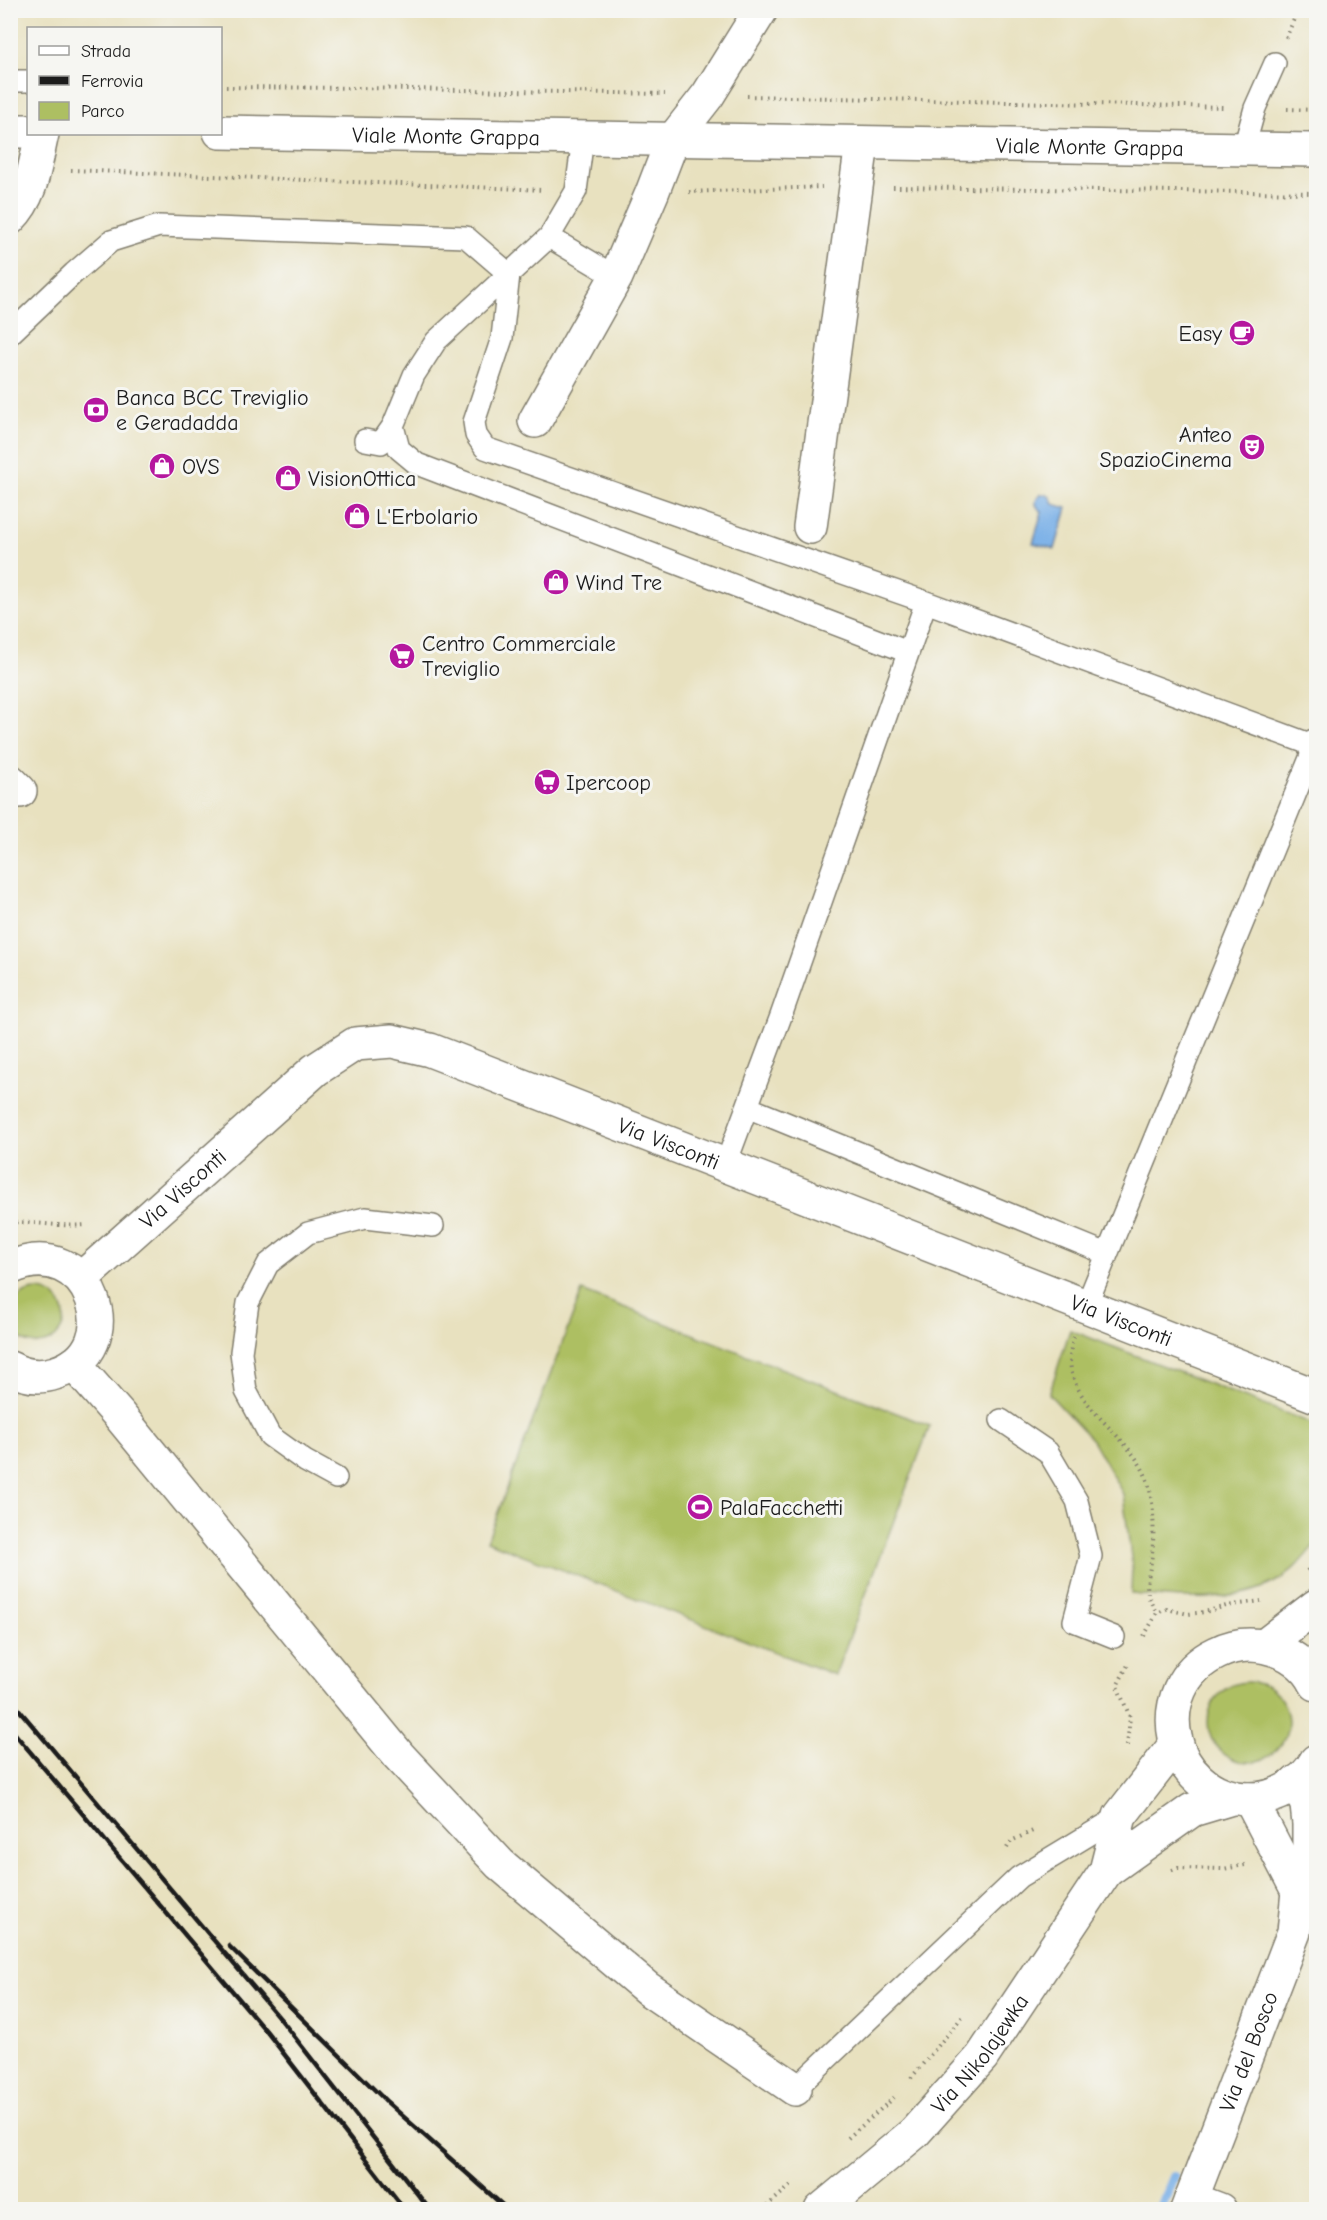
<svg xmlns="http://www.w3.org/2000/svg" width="1327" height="2220" font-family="'Comic Neue',sans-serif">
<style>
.green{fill:#adbf62;stroke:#646e3f;stroke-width:1.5}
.water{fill:#78afe7;stroke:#4a6682;stroke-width:1.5}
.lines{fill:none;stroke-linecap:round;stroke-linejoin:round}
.stream{stroke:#78afe7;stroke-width:10}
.service-casing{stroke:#827e6e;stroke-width:24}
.minor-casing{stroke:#827e6e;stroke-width:36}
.secondary-casing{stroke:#827e6e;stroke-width:36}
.path{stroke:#827e6e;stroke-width:4;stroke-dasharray:1.5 4.5;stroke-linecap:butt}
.service{stroke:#fff;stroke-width:21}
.minor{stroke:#fff;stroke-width:33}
.secondary{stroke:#fff;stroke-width:33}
.rail{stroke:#1c1c1c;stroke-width:4.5}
.labels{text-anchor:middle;stroke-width:6;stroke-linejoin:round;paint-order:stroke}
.street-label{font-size:22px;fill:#1c1c1c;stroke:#f6f6f2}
.poi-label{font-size:22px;fill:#1c1c1c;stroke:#f6f6f2;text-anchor:start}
</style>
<rect width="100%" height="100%" fill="#f6f6f2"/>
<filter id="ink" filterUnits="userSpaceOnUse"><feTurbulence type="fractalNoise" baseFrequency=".0167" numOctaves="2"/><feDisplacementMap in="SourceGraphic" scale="12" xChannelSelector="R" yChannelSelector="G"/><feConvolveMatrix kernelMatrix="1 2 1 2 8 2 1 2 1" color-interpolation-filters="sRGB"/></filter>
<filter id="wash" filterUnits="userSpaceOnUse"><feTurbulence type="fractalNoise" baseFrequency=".008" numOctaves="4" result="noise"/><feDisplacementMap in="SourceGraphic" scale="24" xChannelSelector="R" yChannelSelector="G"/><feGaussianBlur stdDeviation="1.35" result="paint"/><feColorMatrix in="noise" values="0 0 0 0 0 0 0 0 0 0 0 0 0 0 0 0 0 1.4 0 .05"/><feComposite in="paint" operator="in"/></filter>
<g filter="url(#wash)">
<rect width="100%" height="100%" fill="#e8e1bf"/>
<path class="green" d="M10 1317a27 27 0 1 1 54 0a27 27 0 1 1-54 0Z
M 582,1291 L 930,1426 L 835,1675 L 487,1541 Z
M 1070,1330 L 1316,1425 L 1316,1543 C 1306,1555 1294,1571 1280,1579 C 1237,1605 1180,1599 1131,1594 L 1132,1565 L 1123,1494 L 1092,1440 L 1049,1394 Z
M1208 1722a40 40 0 1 1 80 0a40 40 0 1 1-80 0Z"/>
<path class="water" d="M 1041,494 C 1049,494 1051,497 1053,504 L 1067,508 L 1055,549 L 1033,543 L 1042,512 C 1035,506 1033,501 1041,494 Z"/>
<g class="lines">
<path class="stream" d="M 1160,2210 L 1174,2177"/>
</g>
</g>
<g filter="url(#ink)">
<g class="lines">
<defs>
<path id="service" d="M 10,81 L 28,81
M 583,138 L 576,191 L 549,237 L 616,277
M 1244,148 L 1255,108 L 1275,63
M 10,334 L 74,273 L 111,241 L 159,226 L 466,237 L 509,274 L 502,338 L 474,422 L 476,435 L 485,448 L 926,602 L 1315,746 L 1086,1306
M 393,426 L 399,449 L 417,464 L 908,652
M 365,440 L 381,443 L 393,426 L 414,375 L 436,341 L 549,237
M 747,1107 L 1107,1254
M 725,1166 L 781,1016 L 926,602
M 1001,1420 L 1048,1452 L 1077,1501 L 1091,1556 L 1074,1621 L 1114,1637
M 336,1478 L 305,1461 L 270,1436 L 246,1391 L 241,1352 L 248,1303 L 268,1264 L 308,1233 L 365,1218 L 433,1226
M 795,2089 L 1019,1877 L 1120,1816"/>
<g id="minor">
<path d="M 10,218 C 33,195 35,163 42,134"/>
<path d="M 535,421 L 616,277 L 652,193 L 672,141 L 708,95 L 761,10"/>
<path d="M 810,527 L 862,143"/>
<path d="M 1315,746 L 1316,747"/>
<path d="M 10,781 L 20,791"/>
<path d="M 10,1268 C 90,1231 133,1350 55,1373 C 40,1378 24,1376 10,1368"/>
<path id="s1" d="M 81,1279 L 315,1070 L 355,1044 L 392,1041 L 430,1050 L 492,1074 L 1316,1396"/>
<path d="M 74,1364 L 119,1415 L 399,1756 L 500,1864 L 648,1989 L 795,2089"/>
<path d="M 1264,1646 L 1316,1606"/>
<path d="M 1316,1684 C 1307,1665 1287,1651 1266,1647 C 1249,1643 1233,1645 1217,1653 C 1144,1687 1168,1796 1248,1799 C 1275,1800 1304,1784 1316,1761"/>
<path d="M 1250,1799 L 1298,1891"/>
<path d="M 1106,1871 L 1192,1810 L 1232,1798"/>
<path d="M 1191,2199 L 1220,2210"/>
<path id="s2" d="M 821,2210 L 914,2133 L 982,2057 L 1106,1871 L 1120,1816 L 1176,1744"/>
<path id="s3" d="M 1187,2210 L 1294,1932 L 1298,1891 L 1309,1852 L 1309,1824 L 1307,1805 L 1297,1782"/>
</g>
<g id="secondary">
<path d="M 10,131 L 28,131"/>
<path id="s4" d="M 220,132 L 1316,150"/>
</g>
</defs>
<use href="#service" class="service-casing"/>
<use href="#minor" class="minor-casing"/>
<use href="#secondary" class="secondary-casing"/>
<path class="path" d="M 1286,38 L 1298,10
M 220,87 L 359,88 L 665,94
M 747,96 L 1226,107
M 1287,109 L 1316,110
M 71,170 L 543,190
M 893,187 L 1316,193
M 689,192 L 822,187
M 10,1222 C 36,1222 61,1227 86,1225
M 1074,1337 C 1053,1397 1122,1426 1144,1472 C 1154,1492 1155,1530 1152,1553 C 1150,1579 1140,1588 1157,1613
M 1307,1571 L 1316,1562
M 1144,1636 L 1157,1613 L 1167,1609 L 1188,1614 L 1205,1612 L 1226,1606 L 1261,1601
M 1127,1746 L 1130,1717 L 1117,1686 L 1129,1663
M 1007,1848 L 1011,1841 L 1033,1831
M 1172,1870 L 1178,1868 L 1223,1869 L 1245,1865
M 911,2078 L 964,2015
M 848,2138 L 897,2095
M 762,2210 L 794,2183"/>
<use href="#service" class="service"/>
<use href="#minor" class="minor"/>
<use href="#secondary" class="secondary"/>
<path class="rail" d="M 10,1699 L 282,2021 L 430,2210
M 10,1728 L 267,2032 L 405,2210
M 229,1946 L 387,2102 L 508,2210"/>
</g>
</g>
<defs>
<symbol id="cafe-disc" viewBox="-11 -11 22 22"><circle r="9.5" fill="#b5179e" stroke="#f6f6f2"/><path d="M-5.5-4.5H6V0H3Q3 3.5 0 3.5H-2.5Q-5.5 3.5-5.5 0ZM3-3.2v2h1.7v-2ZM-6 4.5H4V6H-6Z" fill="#fff"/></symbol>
<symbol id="bank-disc" viewBox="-11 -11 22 22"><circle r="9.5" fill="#b5179e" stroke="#f6f6f2"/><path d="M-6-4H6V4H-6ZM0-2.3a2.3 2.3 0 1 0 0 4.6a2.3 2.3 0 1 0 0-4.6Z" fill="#fff"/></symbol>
<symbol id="theatre-disc" viewBox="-11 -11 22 22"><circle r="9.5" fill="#b5179e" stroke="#f6f6f2"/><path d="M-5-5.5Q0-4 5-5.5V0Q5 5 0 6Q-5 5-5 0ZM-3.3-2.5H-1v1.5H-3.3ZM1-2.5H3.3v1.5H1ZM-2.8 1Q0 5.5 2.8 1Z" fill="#fff"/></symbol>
<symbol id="shop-disc" viewBox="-11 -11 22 22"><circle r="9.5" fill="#b5179e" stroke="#f6f6f2"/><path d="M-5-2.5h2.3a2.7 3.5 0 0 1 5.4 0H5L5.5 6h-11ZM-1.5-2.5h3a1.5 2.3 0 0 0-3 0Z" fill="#fff"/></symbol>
<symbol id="supermarket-disc" viewBox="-11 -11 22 22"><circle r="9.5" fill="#b5179e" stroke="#f6f6f2"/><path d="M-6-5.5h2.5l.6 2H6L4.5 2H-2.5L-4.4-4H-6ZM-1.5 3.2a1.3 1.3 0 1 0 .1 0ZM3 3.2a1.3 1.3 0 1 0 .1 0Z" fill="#fff"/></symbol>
<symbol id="stadium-disc" viewBox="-11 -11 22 22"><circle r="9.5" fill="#b5179e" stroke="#f6f6f2"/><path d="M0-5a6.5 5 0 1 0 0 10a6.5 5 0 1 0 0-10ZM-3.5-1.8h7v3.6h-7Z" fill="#fff"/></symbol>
</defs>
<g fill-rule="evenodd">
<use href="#cafe-disc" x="1227" y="318" width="30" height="30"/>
<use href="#bank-disc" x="81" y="395" width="30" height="30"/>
<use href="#theatre-disc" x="1237" y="432" width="30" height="30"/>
<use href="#shop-disc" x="147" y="451" width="30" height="30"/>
<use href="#shop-disc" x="273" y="463" width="30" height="30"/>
<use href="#shop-disc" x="342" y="501" width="30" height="30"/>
<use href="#shop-disc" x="541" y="567" width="30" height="30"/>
<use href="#supermarket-disc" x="387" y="641" width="30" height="30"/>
<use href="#supermarket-disc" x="532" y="767" width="30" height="30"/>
<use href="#stadium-disc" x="685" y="1492" width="30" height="30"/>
</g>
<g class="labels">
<g class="street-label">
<text dy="8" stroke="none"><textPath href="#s4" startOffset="226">Viale Monte Grappa</textPath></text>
<text dy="8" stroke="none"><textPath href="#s4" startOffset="870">Viale Monte Grappa</textPath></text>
<text dy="8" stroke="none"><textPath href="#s1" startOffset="694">Via Visconti</textPath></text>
<text dy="8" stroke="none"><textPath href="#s1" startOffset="136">Via Visconti</textPath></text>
<text dy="8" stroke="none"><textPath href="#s1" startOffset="1180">Via Visconti</textPath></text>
<text dy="8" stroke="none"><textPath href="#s3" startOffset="170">Via del Bosco</textPath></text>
<text dy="8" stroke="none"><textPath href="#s2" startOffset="224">Via Nikolajewka</textPath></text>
</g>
<g class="poi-label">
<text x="1222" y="341" text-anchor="end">Easy</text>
<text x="116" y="405">Banca BCC Treviglio<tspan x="116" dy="25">e Geradadda</tspan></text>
<text x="1232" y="442" text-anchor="end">Anteo<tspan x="1232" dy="25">SpazioCinema</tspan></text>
<text x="182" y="474">OVS</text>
<text x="308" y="486">VisionOttica</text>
<text x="376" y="524">L'Erbolario</text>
<text x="576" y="590">Wind Tre</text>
<text x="422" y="651">Centro Commerciale<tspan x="422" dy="25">Treviglio</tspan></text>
<text x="566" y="790">Ipercoop</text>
<text x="720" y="1515">PalaFacchetti</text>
</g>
</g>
<rect width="1327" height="2220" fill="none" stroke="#f6f6f2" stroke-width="36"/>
<rect x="27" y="27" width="195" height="108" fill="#f6f6f2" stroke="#9f9f9c" stroke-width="1.5"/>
<rect x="39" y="46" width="30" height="9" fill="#ffffff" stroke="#9f9f9c" stroke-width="1.5"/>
<text x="81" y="57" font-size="18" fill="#1c1c1c">Strada</text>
<rect x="39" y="76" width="30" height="9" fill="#1c1c1c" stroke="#9f9f9c" stroke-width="1.5"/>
<text x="81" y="87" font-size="18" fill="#1c1c1c">Ferrovia</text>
<rect x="39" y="102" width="30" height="18" fill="#adbf62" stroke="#9f9f9c" stroke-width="1.5"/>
<text x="81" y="117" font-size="18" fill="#1c1c1c">Parco</text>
</svg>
